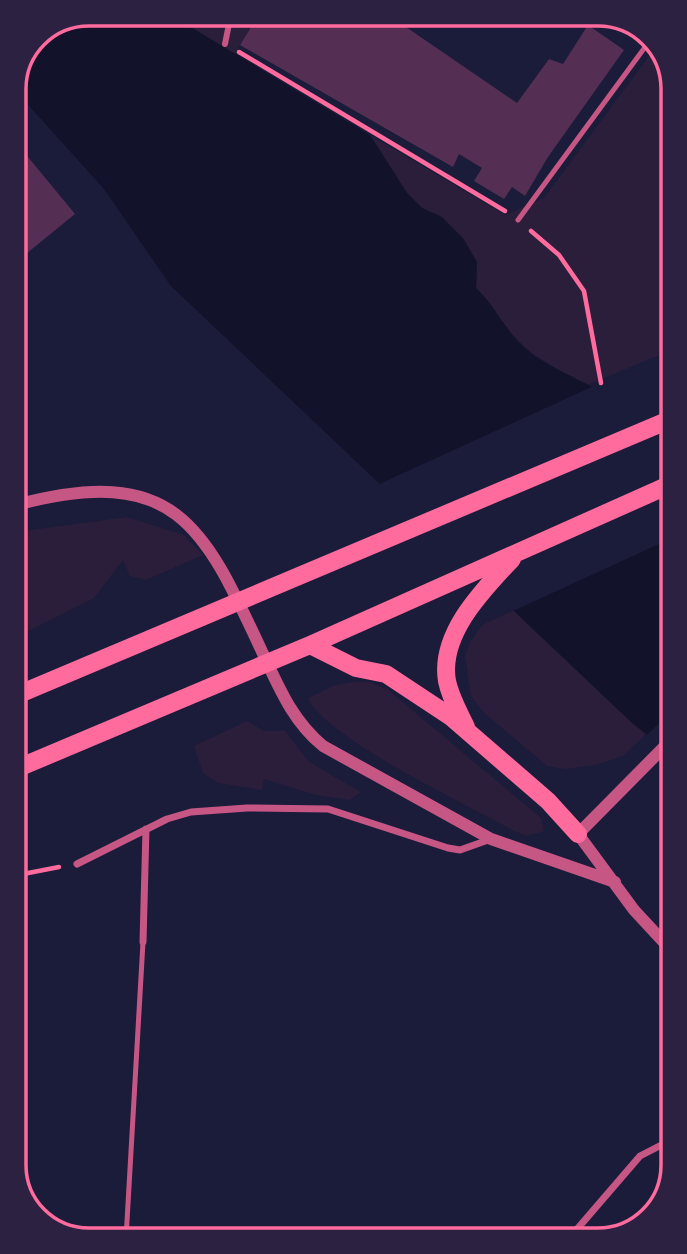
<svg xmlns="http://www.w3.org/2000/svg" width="687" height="1254" font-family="Barlow,sans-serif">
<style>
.green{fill:#2a1e3b}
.water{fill:#12122b}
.pier{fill:#1b1b3a}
.building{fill:#542f53}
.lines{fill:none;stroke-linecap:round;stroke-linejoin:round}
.path{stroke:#ff6b9d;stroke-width:4.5}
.service{stroke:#c65784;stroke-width:5}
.pedestrian{stroke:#c65784;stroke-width:6}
.minor{stroke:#c65784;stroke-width:7}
.tertiary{stroke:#c65784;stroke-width:12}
.primary{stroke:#ff6b9d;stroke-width:18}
.rim{fill:none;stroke:#ff6b9d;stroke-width:3.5}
</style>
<rect width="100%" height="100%" fill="#1b1b3a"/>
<path class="green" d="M 169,14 L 277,14 L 270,25 L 257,17 L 234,54 Z
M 655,48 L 667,66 L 669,351 L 587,385 C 563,371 536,360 517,340 C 502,324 493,304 476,288 L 477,262 L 442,217 L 422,208 L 407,193 L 370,135 L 505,215 L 544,198 Z
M 127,517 L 184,535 L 203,555 L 146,580 L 130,576 L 123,560 L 94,598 L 17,637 L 16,532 Z
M 514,610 L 646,734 L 623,756 L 595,765 L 565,769 L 547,766 L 483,712 L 471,696 L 465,656 L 470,642 L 482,625 Z
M 353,682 L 369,682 L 387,689 L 541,818 L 544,831 L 527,836 L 514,831 C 470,806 325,738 308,698 L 335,685 Z
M 247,721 L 264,731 L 285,731 L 309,762 L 361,792 L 350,800 L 316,795 L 264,779 L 262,790 L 218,783 L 203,773 L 194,746 Z"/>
<path class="water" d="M 90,14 L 169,14 L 370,135 L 407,193 L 422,208 L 442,217 L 463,238 L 477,262 L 476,288 C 493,304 502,324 517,340 C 539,364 569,374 596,389 L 669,461 L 671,754 L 631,722 L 171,286 L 104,189 L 14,89 L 36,36 Z"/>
<path class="pier" d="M 596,385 L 669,456 L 670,539 L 511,612 L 377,485 Z
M 670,712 L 671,758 L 645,737 Z"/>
<path class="building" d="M 277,14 L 387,14 L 517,103 L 549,59 L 563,64 L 588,25 L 624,50 L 548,157 L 525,196 L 512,187 L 504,199 L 474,181 L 482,168 L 464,157 L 459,154 L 453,167 L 240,45 L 257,17 L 273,27 Z
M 14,140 L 75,214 L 21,258 L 15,251 Z"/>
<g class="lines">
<path class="path" d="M 239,52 L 505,211
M 531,231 L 559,255 L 584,291 L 601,383
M 18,875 L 59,867"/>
<path class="service" d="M 518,220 L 651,39
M 126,1239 L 143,942"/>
<path class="pedestrian" d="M 225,44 L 231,14"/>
<path class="minor" d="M 77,864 L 167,819 L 191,812 L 247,808 L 328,809 L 448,848 L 460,850 L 491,839
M 143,942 L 146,829
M 572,1235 L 640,1156 L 673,1139"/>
<path class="tertiary" d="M 16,505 C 178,462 204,527 265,658 C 281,692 294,722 323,746 L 491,839 L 615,882
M 671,740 L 578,834 L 634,910 L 672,951"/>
<path class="primary" d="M 310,645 L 356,668 L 386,674 L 451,717 L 548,801 L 578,834
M 17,695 L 669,420
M 466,727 C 459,712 450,697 447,681 C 439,634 483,590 512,559
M 18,768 L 310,645 L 669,485"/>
</g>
<path d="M0 0H687V1254H0ZM89 26H598A63 63 0 0 1 661 89V1165A63 63 0 0 1 598 1228H89A63 63 0 0 1 26 1165V89A63 63 0 0 1 89 26Z" fill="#2d2142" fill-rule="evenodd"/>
<path class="rim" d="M89 26H598A63 63 0 0 1 661 89V1165A63 63 0 0 1 598 1228H89A63 63 0 0 1 26 1165V89A63 63 0 0 1 89 26Z"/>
</svg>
